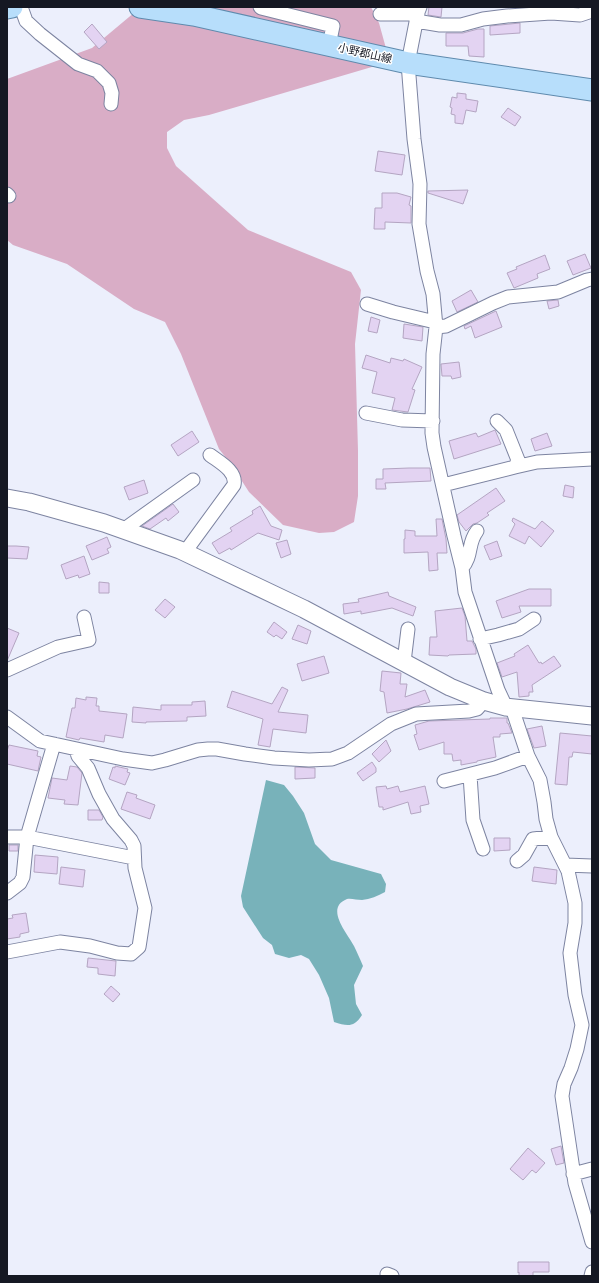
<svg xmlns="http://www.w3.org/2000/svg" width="599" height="1283" font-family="Overpass,'Noto Sans JP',sans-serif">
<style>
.forest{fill:#d9adc6}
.water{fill:#78b2ba}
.building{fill:#e3d3f2;stroke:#b4a5c2}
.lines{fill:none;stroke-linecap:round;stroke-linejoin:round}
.minor-casing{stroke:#7d84a1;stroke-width:15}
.tertiary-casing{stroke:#7d84a1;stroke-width:19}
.primary-casing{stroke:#5f8aad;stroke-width:23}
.minor{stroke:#fff;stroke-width:13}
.tertiary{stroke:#fff;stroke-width:17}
.primary{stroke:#b7defb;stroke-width:21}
.labels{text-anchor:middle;stroke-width:3;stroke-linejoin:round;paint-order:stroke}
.street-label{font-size:11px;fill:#151823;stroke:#fff}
</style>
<rect width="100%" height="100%" fill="#eceffc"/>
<path class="forest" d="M 141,7 L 371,7 L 379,23 L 387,52 L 382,64 L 209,115 L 184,120 L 167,132 L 167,148 L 176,166 L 248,230 L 351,272 L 361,290 L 355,344 L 358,451 L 358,496 L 354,522 L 334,532 L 319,533 L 283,525 L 249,492 L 231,464 L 219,449 L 181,354 L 165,322 L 134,309 L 67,264 L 13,245 L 7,240 L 7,79 L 92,48 Z"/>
<path class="water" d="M 266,780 L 284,785 L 293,796 L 304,813 L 315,844 L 331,860 L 381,874 L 386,884 L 385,892 C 378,896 370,899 362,900 C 357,900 351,898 347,899 C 324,908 348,934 354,946 C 357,952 360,959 363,966 L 354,985 L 356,1004 L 362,1015 C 354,1028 347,1026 334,1022 L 329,998 L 319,975 L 309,959 L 301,955 L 289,958 L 275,954 L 272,945 L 263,938 L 243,907 L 241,896 Z"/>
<path class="building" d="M 429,7 L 442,7 L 441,17 L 428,15 Z
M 520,23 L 520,33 L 490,35 L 490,26 Z
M 92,24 L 107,42 L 99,49 L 84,32 Z
M 478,29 L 484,29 L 484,57 L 469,56 L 468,46 L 446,46 L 446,33 L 463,33 Z
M 457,93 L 466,94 L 466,99 L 478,101 L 476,112 L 466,110 L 463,124 L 455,123 L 455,115 L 451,114 L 452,108 L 450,107 L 452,97 L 457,98 Z
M 508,108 L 521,117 L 515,126 L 501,117 Z
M 378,151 L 405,155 L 402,175 L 375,171 Z
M 468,190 L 463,204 L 428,193 L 428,191 Z
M 382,193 L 397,193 L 411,197 L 409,205 L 411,206 L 411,223 L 385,222 L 385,229 L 374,229 L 375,208 L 382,208 Z
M 585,254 L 591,268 L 573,275 L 567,261 Z
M 545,255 L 550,269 L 537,274 L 538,278 L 514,288 L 507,273 L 517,269 L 516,267 Z
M 471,290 L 478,302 L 457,312 L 452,301 Z
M 558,300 L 559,306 L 549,309 L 547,301 Z
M 496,311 L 502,327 L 475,338 L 471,326 L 465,329 L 464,326 Z
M 371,317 L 380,320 L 377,333 L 368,331 Z
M 404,324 L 423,327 L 422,341 L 403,338 Z
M 366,355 L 390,363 L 391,358 L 403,361 L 404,359 L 422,367 L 412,389 L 415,390 L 408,412 L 392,410 L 395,398 L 372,393 L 377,372 L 362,368 Z
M 459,362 L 461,377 L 452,379 L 451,376 L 442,376 L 441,364 Z
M 495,430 L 501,444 L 454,459 L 449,441 L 476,433 L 478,437 Z
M 192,431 L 199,442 L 178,456 L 171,445 Z
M 547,433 L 552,446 L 535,451 L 531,439 Z
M 409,468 L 430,468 L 431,481 L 385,483 L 386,489 L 376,489 L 376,479 L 383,479 L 383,469 Z
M 144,480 L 148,493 L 129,500 L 124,487 Z
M 565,485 L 574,487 L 573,498 L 563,496 Z
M 496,488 L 505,501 L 487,513 L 489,515 L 477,523 L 473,524 L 466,531 L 459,522 L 457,515 Z
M 173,504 L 179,512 L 168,521 L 166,518 L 150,529 L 142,526 Z
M 260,506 L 271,526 L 282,530 L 279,540 L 258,533 L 231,550 L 230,548 L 219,554 L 212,543 L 232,531 L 230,528 L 253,514 L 252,511 Z
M 513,518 L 535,529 L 542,521 L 554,531 L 541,547 L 529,536 L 525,544 L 509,536 L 515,524 L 512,521 Z
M 436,519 L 442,519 L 446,539 L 447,553 L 437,553 L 438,570 L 429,571 L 428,552 L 404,553 L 404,539 L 405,539 L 405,530 L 415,531 L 415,536 L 437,536 Z
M 107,537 L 111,547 L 107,549 L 109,553 L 92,560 L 86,546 Z
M 287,540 L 291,554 L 281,558 L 276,543 Z
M 497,541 L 502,556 L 490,560 L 484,546 Z
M 7,546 L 16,546 L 29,547 L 27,559 L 7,558 Z
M 84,556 L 90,574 L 79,578 L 78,575 L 66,579 L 61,565 Z
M 99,582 L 109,583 L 109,593 L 99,593 Z
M 529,589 L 551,589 L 551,606 L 519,606 L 521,612 L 502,618 L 496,601 Z
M 388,592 L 389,596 L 416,607 L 413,616 L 392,608 L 361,614 L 361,611 L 344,614 L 343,604 L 359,602 L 358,599 Z
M 165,599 L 175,607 L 165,618 L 155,610 Z
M 462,608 L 465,616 L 467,641 L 472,641 L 476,649 L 476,654 L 449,655 L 448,656 L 429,655 L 430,637 L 437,637 L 435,611 Z
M 274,622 L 287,632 L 282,639 L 276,635 L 274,637 L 267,632 Z
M 298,625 L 311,631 L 307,644 L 292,639 Z
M 7,628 L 19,633 L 7,661 Z
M 528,645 L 539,663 L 541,662 L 542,664 L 554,656 L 561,666 L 532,685 L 533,692 L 529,692 L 529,696 L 519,697 L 517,672 L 502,677 L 497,663 L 515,656 L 514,654 Z
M 324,656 L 329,673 L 302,681 L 297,664 Z
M 382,671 L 401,673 L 400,684 L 407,684 L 405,697 L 425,690 L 430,702 L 407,709 L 387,713 L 384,692 L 380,691 Z
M 282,687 L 288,690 L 278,712 L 308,715 L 306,733 L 273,729 L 270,747 L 258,745 L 263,719 L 227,707 L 232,691 L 272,704 Z
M 86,697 L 97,698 L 96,706 L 99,706 L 99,711 L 127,714 L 123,738 L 105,735 L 104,742 L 80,738 L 79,740 L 66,737 L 72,708 L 75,708 L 76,698 L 86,700 Z
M 205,701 L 206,716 L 187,717 L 187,721 L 146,722 L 146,723 L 132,722 L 133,707 L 161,710 L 161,705 L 192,705 L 192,702 Z
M 490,718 L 507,718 L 507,723 L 508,723 L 512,733 L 500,734 L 500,737 L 493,737 L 496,757 L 477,761 L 477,762 L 461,765 L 461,760 L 453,761 L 452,754 L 444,754 L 444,742 L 419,750 L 414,735 L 417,734 L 415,725 L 429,721 L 490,719 Z
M 542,726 L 546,746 L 534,748 L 527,729 Z
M 560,733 L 592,736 L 592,754 L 573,752 L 572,757 L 569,757 L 567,785 L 555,784 Z
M 386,740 L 391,751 L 379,762 L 372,754 Z
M 9,745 L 38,751 L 37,756 L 41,757 L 38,771 L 7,764 L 7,751 Z
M 372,762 L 376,768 L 376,772 L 363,781 L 357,773 Z
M 70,766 L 77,767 L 82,773 L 78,805 L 64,804 L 65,800 L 48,798 L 52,778 L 67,780 Z
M 115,766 L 128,769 L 127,772 L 130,773 L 125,785 L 109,779 L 113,767 L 115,768 Z
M 295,767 L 315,768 L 315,778 L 295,779 Z
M 386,786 L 387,789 L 398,786 L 400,792 L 425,786 L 429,804 L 420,806 L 421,812 L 411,814 L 408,802 L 383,810 L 383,807 L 379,807 L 376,787 Z
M 127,792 L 137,795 L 136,798 L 155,805 L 150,819 L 121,809 Z
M 88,810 L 99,810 L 103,817 L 102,820 L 88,820 Z
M 494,838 L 510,838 L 510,850 L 494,851 Z
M 9,845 L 18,845 L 18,851 L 9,851 Z
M 35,855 L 58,857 L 57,874 L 34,872 Z
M 61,867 L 85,870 L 83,887 L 59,884 Z
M 534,867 L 557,870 L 556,884 L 532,881 Z
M 26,913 L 29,932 L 20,934 L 20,937 L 7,939 L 7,919 L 13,918 L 12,915 Z
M 88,958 L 116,961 L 115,976 L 98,974 L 98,968 L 87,967 Z
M 111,986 L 120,994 L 113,1002 L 104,994 Z
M 561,1146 L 564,1163 L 556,1165 L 551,1149 Z
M 528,1148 L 545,1163 L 536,1173 L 532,1170 L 523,1180 L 510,1169 Z
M 518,1262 L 549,1262 L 549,1272 L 533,1272 L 533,1276 L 519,1276 L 519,1272 L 518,1273 Z"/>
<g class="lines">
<defs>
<path id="minor" d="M 21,7 L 26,21 L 40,34 L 78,64 L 97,71 L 109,83 L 112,93 L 111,104
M 260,7 L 261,8 L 333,26 L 329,45
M 420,7 L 418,12 L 408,63 L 414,139 L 420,184 L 419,224 L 427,271 L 433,294 L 436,327 L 433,354 L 432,433 L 434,447 L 454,536 L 462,568 L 465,592 L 498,690 L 506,707
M 380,14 L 418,14
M 416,21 L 440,25 L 461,25 L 483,19 L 507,16 L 551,13 L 580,15 L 592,11
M 7,194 L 9,196
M 367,304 L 393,312 L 435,322
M 436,327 L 446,326 L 493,303 L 508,297 L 558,292 L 587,280 L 592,279
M 366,413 L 402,420 L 433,421
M 515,467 L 537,462 L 592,459
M 443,485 L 515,467 L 518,460 L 506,430 L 497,421
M 123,530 L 193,480
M 185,552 L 234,485 C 237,471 219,462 210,455
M 462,568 C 473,555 467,544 477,531
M 480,639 L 498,635 L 519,629 L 534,619
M 404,662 L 408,629
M 7,670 L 58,647 L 89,640 L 84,617
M 512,708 L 528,756 L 540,780 L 544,802 L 546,819 L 551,837 L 568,871 L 575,903 L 575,923 L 570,953 L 575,995 L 582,1025 L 577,1049 L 571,1068 L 564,1084 L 562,1096 L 575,1183 L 592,1242
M 7,717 L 40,741 L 123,759 L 152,763 L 165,760 L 198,750 L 208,749 L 217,749 L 245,754 L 274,758 L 309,760 L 332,759 L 348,753 L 391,724 L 416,714 L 469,711 L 477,709 L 484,701
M 470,775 L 473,820 L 483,849
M 444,781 L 495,768 L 528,756
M 7,837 L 27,837 L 134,858
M 517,861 L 524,855 L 533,839 L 551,837
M 565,865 L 592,866
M 7,893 L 20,883 L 23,877 L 27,837 L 54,744
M 7,952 L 60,942 L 90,946 L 117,953 L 131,954 L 139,947 L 145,908 L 135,868 L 134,846 L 131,840 L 113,819 L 99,794 L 88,768 L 78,756 L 76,750
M 573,1174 L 592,1169
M 387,1274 L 392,1276
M 591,1276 L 592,1272"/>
<path id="tertiary" d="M 7,498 L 29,502 L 104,523 L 180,550 L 304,609 L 450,687 L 484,701 L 506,707 L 592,716"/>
<path id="primary" d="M 140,7 L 194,15 L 408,63 L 592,90
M 7,8 L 12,7"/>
</defs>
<use href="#minor" class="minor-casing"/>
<use href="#tertiary" class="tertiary-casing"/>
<use href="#primary" class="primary-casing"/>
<use href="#minor" class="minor"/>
<use href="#tertiary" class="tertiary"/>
<use href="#primary" class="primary"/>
</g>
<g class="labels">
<g class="street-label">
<text transform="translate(365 53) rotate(13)" y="4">小野郡山線</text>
</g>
</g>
<rect width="599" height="1283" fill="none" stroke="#151823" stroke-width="16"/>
</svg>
